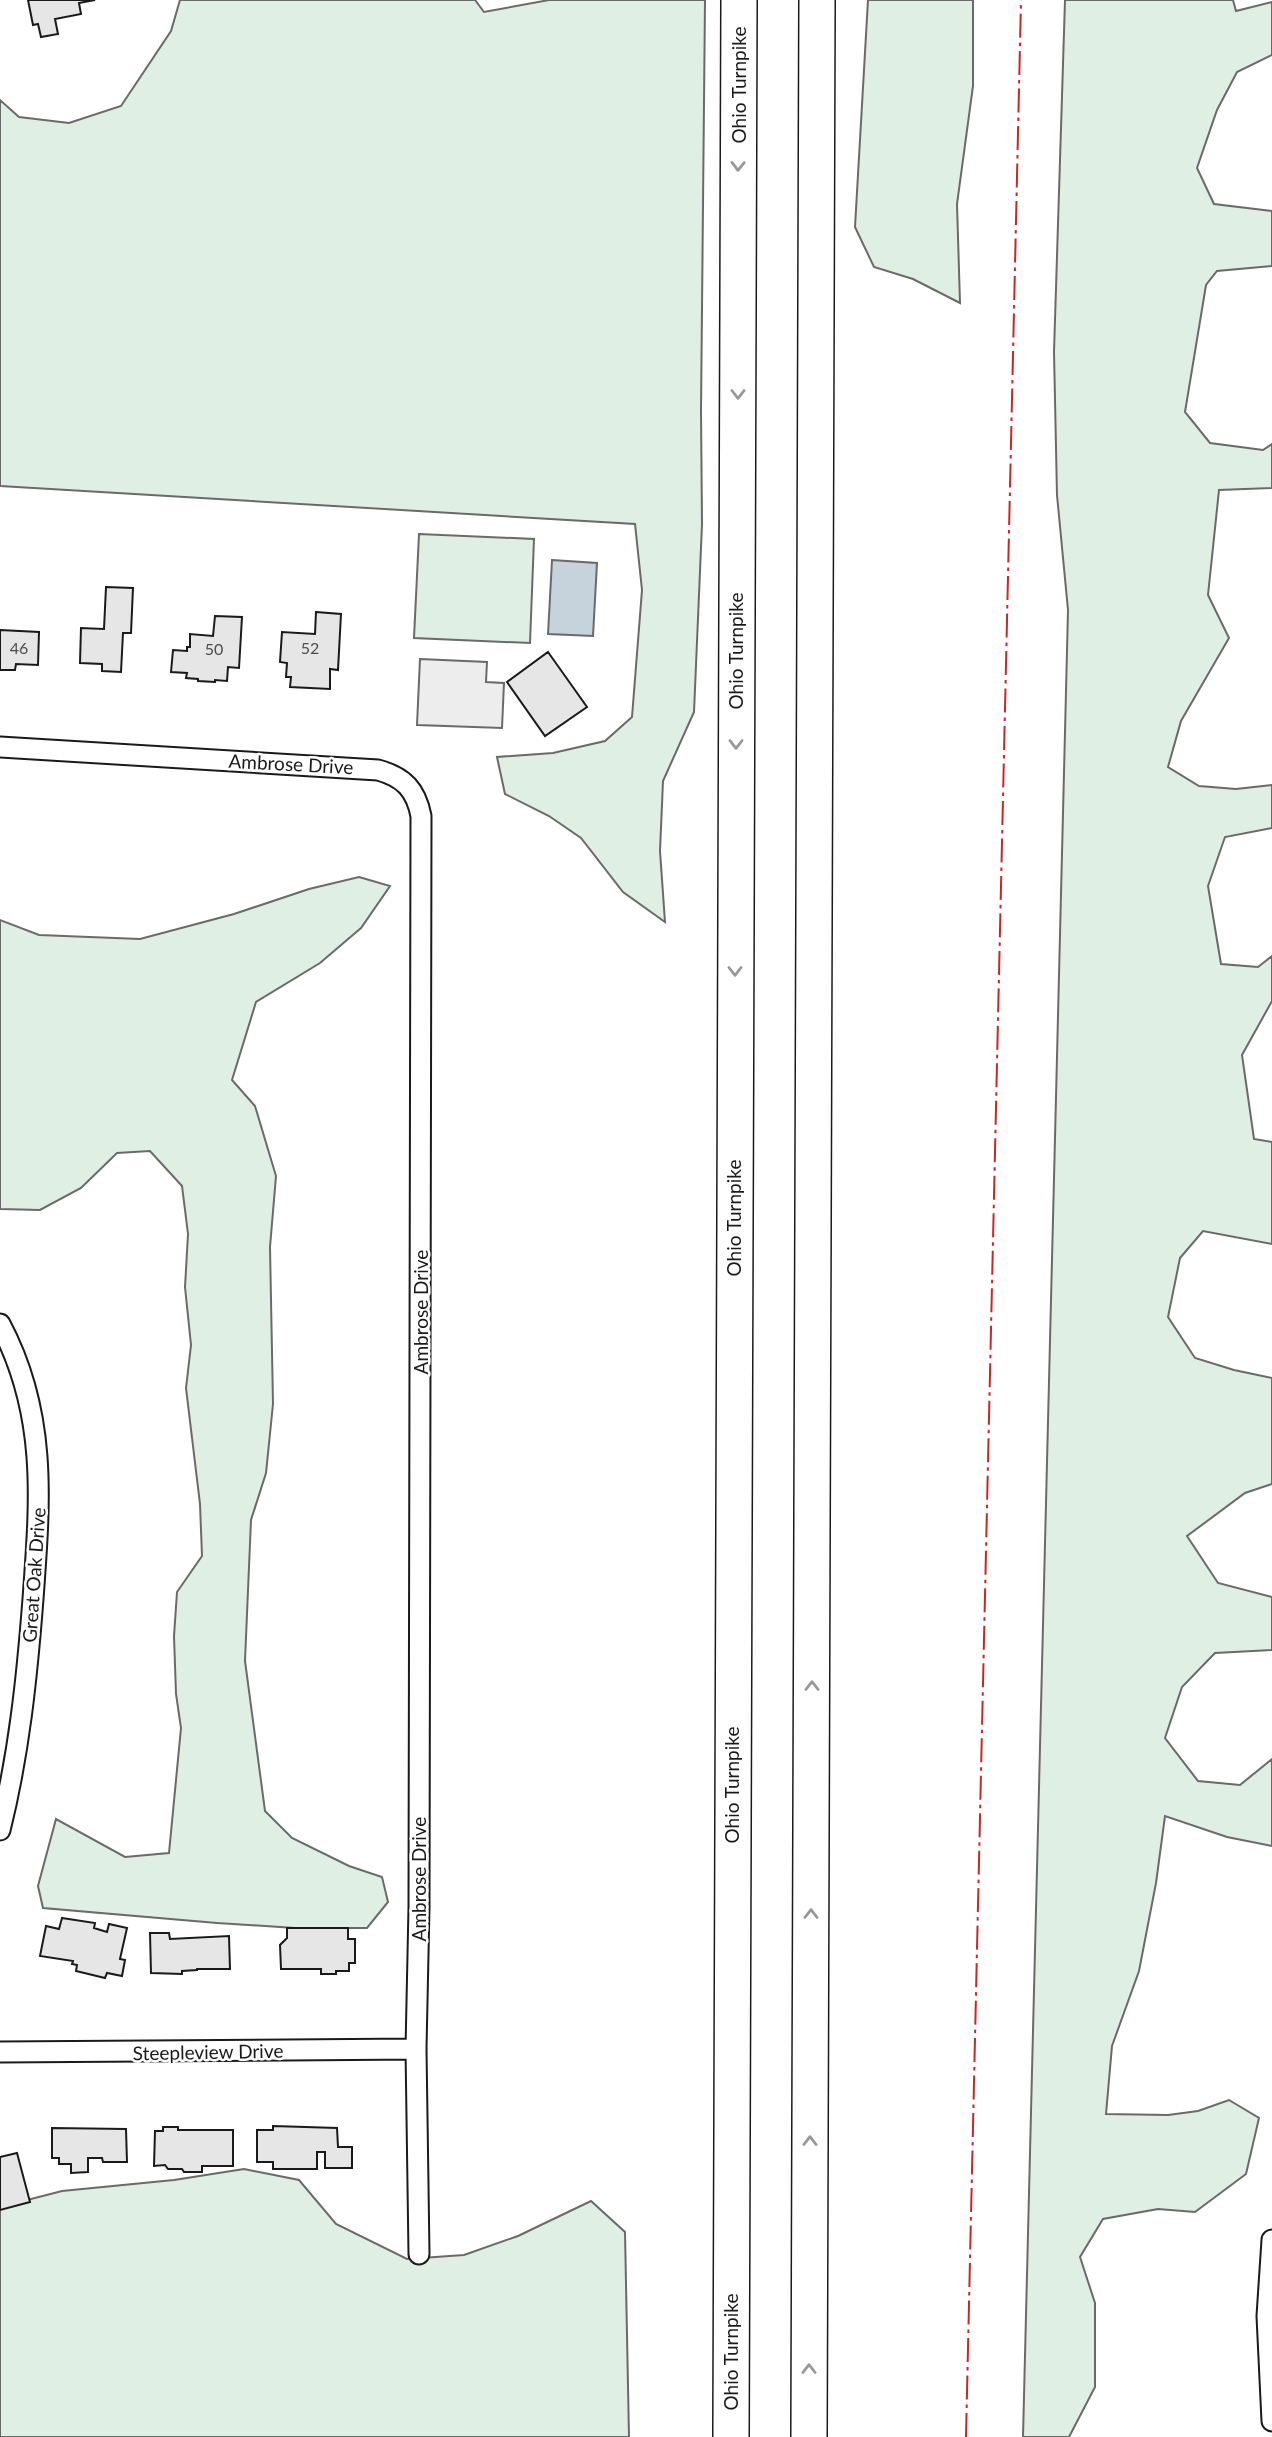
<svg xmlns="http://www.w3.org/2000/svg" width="1272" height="2437" font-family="Lato,sans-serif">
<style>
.green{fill:#e0efe3;stroke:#6a6a6a;stroke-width:2}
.parking{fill:#ededed;stroke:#6a6a6a;stroke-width:2}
.water{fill:#c6d2dc;stroke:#6a6a6a;stroke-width:2}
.building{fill:#e6e6e6;stroke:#1a1a1a;stroke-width:2}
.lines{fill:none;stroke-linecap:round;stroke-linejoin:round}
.minor-casing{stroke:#1a1a1a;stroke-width:23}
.motorway-casing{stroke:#1a1a1a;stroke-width:38}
.minor{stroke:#fff;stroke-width:19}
.motorway{stroke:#fff;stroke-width:35}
.power{stroke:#c62828;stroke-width:2;stroke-dasharray:24 5 3.5 5;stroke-linecap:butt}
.oneway{stroke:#989898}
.labels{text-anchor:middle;stroke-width:5;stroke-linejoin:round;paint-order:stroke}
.number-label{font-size:16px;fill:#4d4d4d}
.street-label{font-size:19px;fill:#1a1a1a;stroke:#fff}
</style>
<rect width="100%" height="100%" fill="#fff"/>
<path class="green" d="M 180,0 L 475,0 L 484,12 L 549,0 L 705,0 L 701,411 L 702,524 L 694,712 L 663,781 L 660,851 L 665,922 L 623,892 L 581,838 L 549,816 L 505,794 L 497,757 L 553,753 L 605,741 L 632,717 L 642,590 L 635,524 L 0,486 L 0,100 L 19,117 L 69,123 L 121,106 L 171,31 Z
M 868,0 L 973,0 L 973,86 L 957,204 L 960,303 L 913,279 L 874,267 L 855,227 Z
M 1065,0 L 1233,0 L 1236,11 L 1272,2 L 1272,55 L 1237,72 L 1217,110 L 1197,168 L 1214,204 L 1272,211 L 1272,266 L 1217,271 L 1206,285 L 1185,412 L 1210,443 L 1263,450 L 1272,444 L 1272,488 L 1219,490 L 1208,595 L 1229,638 L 1181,721 L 1168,767 L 1199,786 L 1236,789 L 1272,785 L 1272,828 L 1225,837 L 1208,886 L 1221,964 L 1258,967 L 1272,956 L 1272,1001 L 1242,1055 L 1254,1139 L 1272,1142 L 1272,1244 L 1203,1231 L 1180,1258 L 1168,1317 L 1195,1358 L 1234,1370 L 1272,1378 L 1272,1484 L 1245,1493 L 1187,1536 L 1218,1583 L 1272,1597 L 1272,1650 L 1215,1653 L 1182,1687 L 1165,1738 L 1198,1781 L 1240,1785 L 1272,1759 L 1272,1846 L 1227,1837 L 1165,1816 L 1156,1883 L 1139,1971 L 1112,2046 L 1106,2114 L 1168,2115 L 1198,2111 L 1229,2100 L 1259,2118 L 1246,2174 L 1195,2212 L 1158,2209 L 1103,2219 L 1080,2257 L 1095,2303 L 1095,2387 L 1069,2437 L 1023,2437 L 1068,610 L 1057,495 L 1054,352 Z
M 419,534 L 534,539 L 530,643 L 414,638 Z
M 359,877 L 390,886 L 361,928 L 320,963 L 256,1002 L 232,1080 L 255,1106 L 276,1176 L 270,1247 L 273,1404 L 266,1473 L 251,1520 L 245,1661 L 265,1811 L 292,1838 L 349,1866 L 382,1877 L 388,1902 L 367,1928 L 295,1928 L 217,1923 L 43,1908 L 38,1886 L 56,1819 L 125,1857 L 169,1853 L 181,1728 L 176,1694 L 174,1636 L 177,1592 L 202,1556 L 200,1504 L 186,1388 L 191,1345 L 185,1287 L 188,1234 L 182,1186 L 150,1151 L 117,1153 L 81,1188 L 40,1210 L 0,1209 L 0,920 L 39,935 L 140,939 L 234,914 L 309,889 Z
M 244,2169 L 299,2180 L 336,2224 L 407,2259 L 464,2255 L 518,2236 L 591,2201 L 625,2232 L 629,2437 L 0,2437 L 0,2207 L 62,2191 L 174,2180 Z"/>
<path class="parking" d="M 420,659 L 487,662 L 486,682 L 504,683 L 502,728 L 417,725 Z"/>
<path class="water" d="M 552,560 L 597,563 L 593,636 L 548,634 Z"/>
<path class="building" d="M 28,0 L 95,0 L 79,3 L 81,14 L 55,19 L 58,34 L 41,37 L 38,24 L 33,25 Z
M 106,587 L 133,588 L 131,633 L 123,633 L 121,672 L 102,671 L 102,664 L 80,663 L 81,628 L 104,629 Z
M 316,612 L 341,614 L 338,670 L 330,669 L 330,689 L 290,687 L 291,677 L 286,677 L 287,663 L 280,662 L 282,632 L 315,634 Z
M 215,616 L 242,617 L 239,668 L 228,667 L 227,681 L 215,680 L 215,682 L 198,681 L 198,679 L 186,678 L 187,673 L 171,672 L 173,650 L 187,651 L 187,647 L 190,647 L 190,634 L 213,636 Z
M 0,630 L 39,632 L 38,665 L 16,664 L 15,670 L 0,670 Z
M 548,652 L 587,707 L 545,736 L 507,682 Z
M 62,1918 L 95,1923 L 94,1928 L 107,1932 L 109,1924 L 127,1928 L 120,1959 L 125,1960 L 122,1976 L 107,1973 L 105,1978 L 76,1971 L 77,1965 L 72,1964 L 73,1961 L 40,1956 L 46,1926 L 59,1929 Z
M 287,1928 L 348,1928 L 348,1939 L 355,1939 L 355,1963 L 349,1963 L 349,1971 L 336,1971 L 336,1974 L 321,1974 L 321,1969 L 281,1969 L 280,1945 L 287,1938 Z
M 150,1933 L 169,1933 L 170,1939 L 229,1936 L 230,1969 L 197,1969 L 197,1970 L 182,1971 L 182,1974 L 151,1973 Z
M 273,2126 L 337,2128 L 338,2147 L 352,2147 L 352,2168 L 325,2168 L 325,2152 L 317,2152 L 317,2169 L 273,2169 L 273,2162 L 257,2162 L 257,2130 L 273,2130 Z
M 163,2127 L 178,2127 L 178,2130 L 233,2130 L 233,2166 L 202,2166 L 202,2172 L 184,2172 L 182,2169 L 168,2169 L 165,2165 L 154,2166 L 155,2131 L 163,2131 Z
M 52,2128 L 126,2129 L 127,2162 L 103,2162 L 102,2158 L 88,2158 L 88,2172 L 71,2173 L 71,2164 L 59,2164 L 59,2158 L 52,2158 Z
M 17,2153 L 30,2202 L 0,2210 L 0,2157 Z"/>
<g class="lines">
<defs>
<path id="minor" d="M 0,747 L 378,770 C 404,777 416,790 421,816 L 419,1907 L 416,2049 L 419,2254
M 0,1324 C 48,1414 40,1502 33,1599 C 27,1677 19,1754 0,1830
M 0,2052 L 416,2049
M 1272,2240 L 1267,2316 L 1272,2421"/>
<path id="motorway" d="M 731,2437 L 739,0
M 809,2437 L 817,0"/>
</defs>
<use href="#minor" class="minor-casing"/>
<use href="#motorway" class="motorway-casing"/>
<use href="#minor" class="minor"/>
<use href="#motorway" class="motorway"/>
<path class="power" d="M 966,2437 L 1021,0"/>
</g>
<defs><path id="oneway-chevron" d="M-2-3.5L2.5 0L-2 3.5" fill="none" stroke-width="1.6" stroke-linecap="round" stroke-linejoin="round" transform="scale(1.75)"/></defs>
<g class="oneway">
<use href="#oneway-chevron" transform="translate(738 166) rotate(91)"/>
<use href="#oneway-chevron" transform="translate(738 394) rotate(90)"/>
<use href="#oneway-chevron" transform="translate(736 744) rotate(90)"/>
<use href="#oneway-chevron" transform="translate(735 971) rotate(90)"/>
<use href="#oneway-chevron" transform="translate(812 1686) rotate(-90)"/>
<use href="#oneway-chevron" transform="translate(811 1914) rotate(-90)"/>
<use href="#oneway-chevron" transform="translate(810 2141) rotate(-90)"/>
<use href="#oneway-chevron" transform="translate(809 2369) rotate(-90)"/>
</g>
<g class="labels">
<g class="number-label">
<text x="19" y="654">46</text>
<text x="310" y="654">52</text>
<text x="214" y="655">50</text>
</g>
<g class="street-label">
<text transform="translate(739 85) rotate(-90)" y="7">Ohio Turnpike</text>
<text transform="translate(736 651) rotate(-90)" y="7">Ohio Turnpike</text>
<text transform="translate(291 764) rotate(3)" y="7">Ambrose Drive</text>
<text transform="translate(734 1218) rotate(-90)" y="7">Ohio Turnpike</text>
<text transform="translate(421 1312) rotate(-90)" y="7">Ambrose Drive</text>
<text transform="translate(34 1575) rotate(-86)" y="7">Great Oak Drive</text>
<text transform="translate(732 1785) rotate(-90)" y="7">Ohio Turnpike</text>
<text transform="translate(419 1879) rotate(-90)" y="7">Ambrose Drive</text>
<text transform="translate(208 2052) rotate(-1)" y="7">Steepleview Drive</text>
<text transform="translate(731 2352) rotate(-90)" y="7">Ohio Turnpike</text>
</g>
</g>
</svg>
